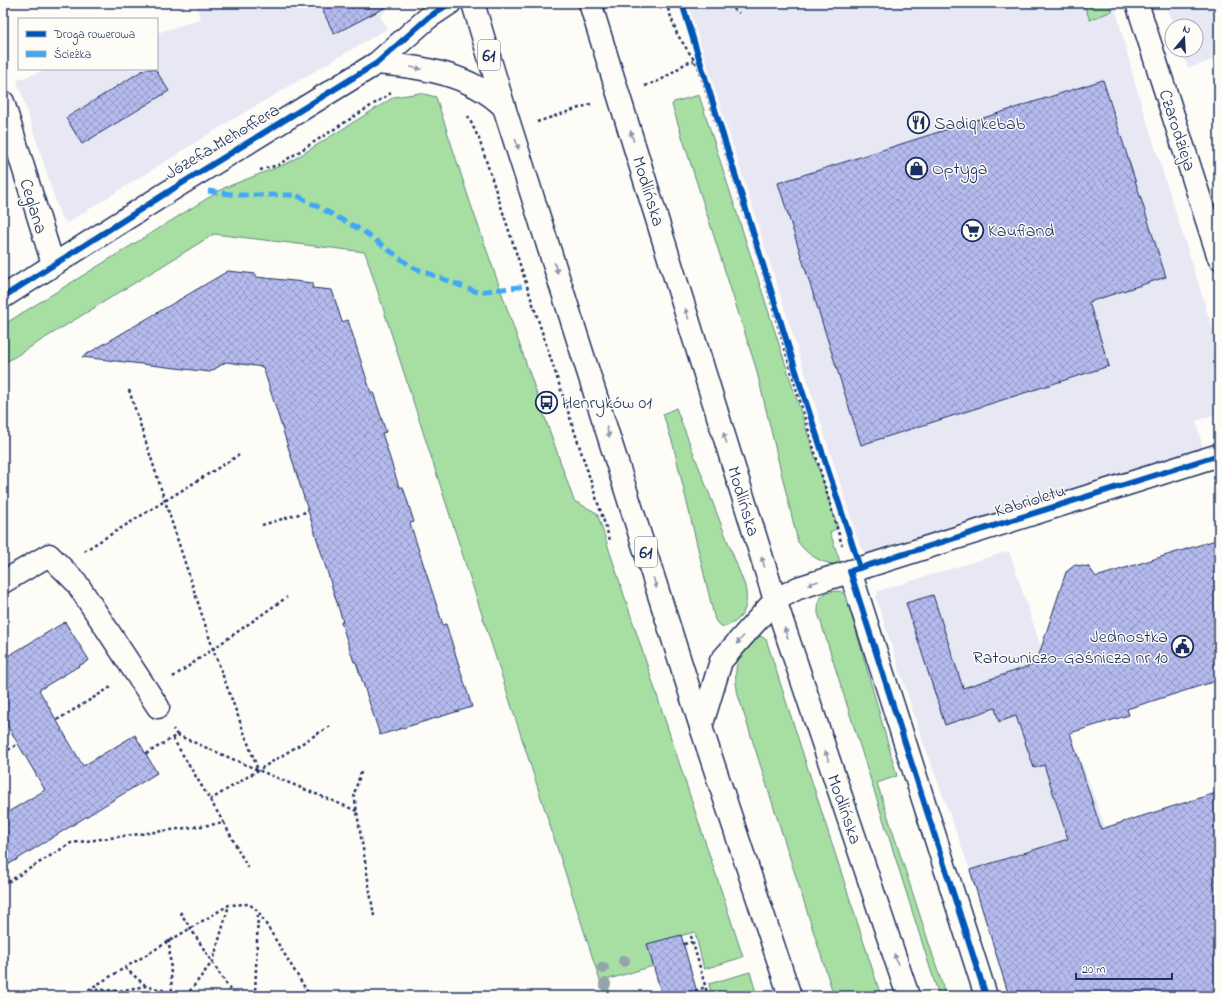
<svg xmlns="http://www.w3.org/2000/svg" width="1222" height="999" font-family="'Indie Flower',sans-serif">
<style>
.built{fill:#e7e8f4}
.grass{fill:#a7dfa3;stroke:#618780}
.building{fill:url(#building-cross-hatch);stroke:#1b2f5e}
.lines{fill:none;stroke-linecap:round;stroke-linejoin:round}
.minor-casing{stroke:#1b2f5e;stroke-width:25}
.major-casing{stroke:#1b2f5e;stroke-width:25}
.path{stroke:#1b2f5e;stroke-width:2.5;stroke-dasharray:3 3;stroke-linecap:butt}
.minor{stroke:#fdfcf7;stroke-width:22}
.major{stroke:#fdfcf7;stroke-width:22}
.quiet{stroke:#3fa9f5;stroke-width:5;stroke-dasharray:10 5;stroke-linecap:butt}
.cycleway-casing{stroke:#fdfcf7;stroke-width:8}
.cycleway{stroke:#0057b8;stroke-width:6}
.tree{fill:#94a3ac}
.oneway{fill:#8c96aa}
.labels{text-anchor:middle;stroke-width:3;stroke-linejoin:round;paint-order:stroke}
.shield{fill:#fdfcf7;stroke:#5f6c8c;stroke-width:1}
.shield-label{font-size:17px;font-weight:bold;fill:#1b2f5e}
.poi-label{font-size:18px;fill:#1b2f5e;stroke:#fdfcf7;text-anchor:start}
.street-label{font-size:18px;fill:#1b2f5e;stroke:#fdfcf7}
</style>
<defs>
<pattern id="building-cross-hatch" width="8" height="8" patternUnits="userSpaceOnUse"><rect width="8" height="8" fill="#b5bbed"/><path d="M0 0l8 8M0 8l8-8" fill="none" stroke="#9298c3"/></pattern>
</defs>
<rect width="100%" height="100%" fill="#fdfcf7"/>
<filter id="ink" filterUnits="userSpaceOnUse"><feTurbulence type="fractalNoise" baseFrequency=".025" numOctaves="2"/><feDisplacementMap in="SourceGraphic" scale="8" xChannelSelector="R" yChannelSelector="G"/><feConvolveMatrix kernelMatrix="1 2 1 2 8 2 1 2 1" color-interpolation-filters="sRGB"/></filter>
<g filter="url(#ink)">
<path class="built" d="M 196,3 L 383,3 L 387,8 L 380,17 L 388,28 L 230,121 L 67,223 L 60,215 L 17,80 L 49,69 L 157,69 L 157,33 L 200,19 Z
M 689,3 L 1113,3 L 1115,6 L 1136,87 L 1219,349 L 1219,413 L 1196,421 L 1203,449 L 867,556 L 859,543 L 690,11 Z
M 1166,3 L 1219,3 L 1219,76 L 1213,60 L 1188,68 L 1182,50 L 1196,50 L 1196,26 L 1174,26 Z
M 1009,551 L 1055,689 L 1105,827 L 970,870 L 920,733 L 876,598 L 878,591 Z"/>
<path class="grass" d="M 1083,3 L 1110,3 L 1112,11 L 1090,20 Z
M 420,93 L 436,97 L 470,202 L 574,501 L 597,513 L 743,957 L 704,969 L 695,932 L 648,944 L 653,966 L 606,980 L 611,996 L 605,996 L 365,252 L 214,234 L 3,364 L 3,325 L 224,188 L 288,163 L 394,97 Z
M 699,95 L 838,528 L 830,532 L 841,565 C 823,564 809,557 798,542 L 756,368 L 672,105 L 674,102 Z
M 676,408 L 745,586 C 749,605 745,620 724,627 L 718,624 L 715,620 L 673,444 L 663,414 Z
M 840,591 L 846,595 L 897,776 L 877,783 L 946,996 L 939,996 L 818,613 C 818,596 822,592 840,591 Z
M 760,636 L 766,639 L 881,996 L 834,996 L 738,695 C 734,675 734,660 748,645 C 752,640 754,637 760,636 Z
M 750,972 L 757,996 L 712,996 L 709,984 Z"/>
<path class="building" d="M 319,3 L 394,3 L 334,34 Z
M 145,69 L 155,69 L 169,91 L 82,144 L 66,118 Z
M 1103,80 L 1166,277 L 1089,302 L 1109,366 L 861,445 L 778,183 Z
M 228,271 L 256,274 L 256,277 L 313,283 L 312,288 L 332,290 L 342,322 L 348,320 L 371,393 L 373,392 L 386,432 L 382,433 L 399,487 L 403,487 L 414,522 L 410,523 L 443,625 L 446,624 L 472,707 L 380,735 L 356,662 L 354,662 L 341,622 L 343,622 L 263,367 L 226,362 L 210,372 L 82,357 Z
M 1219,539 L 1219,680 L 1127,709 L 1129,715 L 1070,733 L 1101,829 L 1219,792 L 1219,996 L 1009,996 L 970,870 L 1068,839 L 1044,765 L 1034,768 L 1016,716 L 999,722 L 995,708 L 945,725 L 906,603 L 933,595 L 963,688 L 1036,664 L 1066,572 L 1075,565 L 1089,567 L 1096,577 Z
M 65,622 L 89,660 L 39,690 L 83,766 L 135,735 L 157,773 L 3,868 L 3,815 L 45,790 L 3,718 L 3,659 Z
M 681,935 L 698,996 L 662,996 L 647,944 Z"/>
<g class="lines">
<defs>
<path id="minor" d="M 1137,3 L 1219,258
M 377,63 C 422,67 471,74 504,107
M 3,102 L 53,264
M 3,297 L 179,185 L 377,63 L 429,17 L 450,3
M 850,571 L 986,996
M 3,582 L 49,555 L 76,582 L 158,707
M 701,727 L 721,661 L 775,600 L 798,588 L 836,576 L 1219,455"/>
<path id="major" d="M 473,3 L 504,107 L 701,727 L 790,996
M 590,3 L 775,600 L 908,996"/>
</defs>
<use href="#minor" class="minor-casing"/>
<use href="#major" class="major-casing"/>
<path class="path" d="M 666,3 L 677,34 L 698,66 L 762,271 L 842,545
M 723,3 L 739,13
M 645,86 L 661,80 L 686,63 L 694,61
M 468,116 L 479,139 L 610,540
M 537,122 L 591,104
M 260,170 L 278,165 L 391,93
M 129,390 L 213,649 L 258,770
M 262,525 L 306,512
M 84,551 L 239,455
M 173,677 L 287,597
M 57,720 L 111,687
M 177,735 L 258,770 L 357,811
M 3,753 L 18,744
M 146,754 L 177,735 L 173,729
M 361,772 L 354,794 L 374,916
M 210,800 L 330,726
M 224,823 L 249,870
M 3,885 L 71,843 L 224,823 L 172,737
M 180,912 L 234,996
M 691,936 L 708,996
M 169,940 L 172,993
M 684,944 L 692,942
M 125,968 L 145,985
M 90,989 L 118,991 L 146,986 L 186,996
M 119,991 L 123,996
M 78,996 L 229,905 L 249,904 L 258,911 L 310,996
M 186,996 L 213,961 L 229,905
M 255,996 L 258,913
M 678,996 L 706,987"/>
<use href="#minor" class="minor"/>
<use href="#major" class="major"/>
<path class="quiet" d="M 208,191 L 239,195 L 296,195 L 363,231 L 412,267 L 477,292 L 527,286"/>
<defs>
<path id="cycleway" d="M 682,3 L 799,381 L 860,568
M 3,297 L 179,185 L 377,63 L 429,17 L 450,3
M 986,996 L 850,571 L 1219,455"/>
</defs>
<use href="#cycleway" class="cycleway-casing"/>
<use href="#cycleway" class="cycleway"/>
</g>
<g class="tree">
<circle cx="624" cy="961" r="6"/>
<circle cx="603" cy="968" r="6"/>
<circle cx="605" cy="984" r="6"/>
</g>
<defs><path id="oneway-solid" d="M-6-.8H1V-3.2L6.5 0L1 3.2V.8H-6Z"/></defs>
<g class="oneway">
<use href="#oneway-solid" transform="translate(416 68) rotate(10)"/>
<use href="#oneway-solid" transform="translate(632 136) rotate(-107)"/>
<use href="#oneway-solid" transform="translate(517 144) rotate(72)"/>
<use href="#oneway-solid" transform="translate(556 268) rotate(72)"/>
<use href="#oneway-solid" transform="translate(687 314) rotate(-107)"/>
<use href="#oneway-solid" transform="translate(608 432) rotate(73)"/>
<use href="#oneway-solid" transform="translate(725 438) rotate(-107)"/>
<use href="#oneway-solid" transform="translate(763 562) rotate(-107)"/>
<use href="#oneway-solid" transform="translate(655 583) rotate(73)"/>
<use href="#oneway-solid" transform="translate(813 583) rotate(161)"/>
<use href="#oneway-solid" transform="translate(786 633) rotate(-109)"/>
<use href="#oneway-solid" transform="translate(740 640) rotate(131)"/>
<use href="#oneway-solid" transform="translate(827 756) rotate(-109)"/>
<use href="#oneway-solid" transform="translate(896 959) rotate(-109)"/>
</g>
</g>
<defs>
<symbol id="restaurant-ring" viewBox="-11 -11 22 22"><circle r="9.5" fill="#fdfcf7" stroke="#1b2f5e" stroke-width="1.5"/><path d="M-5-6h1v4h1v-4h1v4h1v-4h1v5L-1.5 .5V6h-2V.5L-5-1ZM5-6V6H3V1.5H1.5Q1.5-4 5-6Z" fill="#1b2f5e"/></symbol>
<symbol id="shop-ring" viewBox="-11 -11 22 22"><circle r="9.5" fill="#fdfcf7" stroke="#1b2f5e" stroke-width="1.5"/><path d="M-5-2.5h2.3a2.7 3.5 0 0 1 5.4 0H5L5.5 6h-11ZM-1.5-2.5h3a1.5 2.3 0 0 0-3 0Z" fill="#1b2f5e"/></symbol>
<symbol id="supermarket-ring" viewBox="-11 -11 22 22"><circle r="9.5" fill="#fdfcf7" stroke="#1b2f5e" stroke-width="1.5"/><path d="M-6-5.5h2.5l.6 2H6L4.5 2H-2.5L-4.4-4H-6ZM-1.5 3.2a1.3 1.3 0 1 0 .1 0ZM3 3.2a1.3 1.3 0 1 0 .1 0Z" fill="#1b2f5e"/></symbol>
<symbol id="bus-ring" viewBox="-11 -11 22 22"><circle r="9.5" fill="#fdfcf7" stroke="#1b2f5e" stroke-width="1.5"/><path d="M-5-6H5V4H4V6H2V4H-2V6H-4V4H-5ZM-3.5-4V0h7V-4ZM-3.5 1.2v1.5H-2V1.2ZM2 1.2v1.5H3.5V1.2Z" fill="#1b2f5e"/></symbol>
<symbol id="civic-ring" viewBox="-11 -11 22 22"><circle r="9.5" fill="#fdfcf7" stroke="#1b2f5e" stroke-width="1.5"/><path d="M-.6-6.5H3V-4.5H.6V-3L4-1V1h2V6H-6V1h2V-1L-.6-3ZM-1.2 2.5V6h2.4V2.5Z" fill="#1b2f5e"/></symbol>
</defs>
<g fill-rule="evenodd">
<use href="#restaurant-ring" x="906" y="110" width="25" height="25"/>
<use href="#shop-ring" x="904" y="156" width="25" height="25"/>
<use href="#supermarket-ring" x="960" y="218" width="25" height="25"/>
<use href="#bus-ring" x="534" y="390" width="25" height="25"/>
<use href="#civic-ring" x="1170" y="634" width="25" height="25"/>
</g>
<g class="labels">
<g class="shield">
<rect x="478" y="40" width="22" height="30" rx="3"/>
<rect x="635" y="537" width="22" height="30" rx="3"/>
</g>
<g class="shield-label">
<text x="489" y="61">61</text>
<text x="646" y="558">61</text>
</g>
<g class="poi-label">
<text x="934" y="129">Sadiq kebab</text>
<text x="932" y="174">Optyga</text>
<text x="988" y="236">Kaufland</text>
<text x="562" y="408">Henryków 01</text>
<text x="1168" y="642" text-anchor="end">Jednostka<tspan x="1168" dy="21">Ratowniczo-Gaśnicza nr 10</tspan></text>
</g>
<g class="street-label">
<text transform="translate(1178 130) rotate(72)" y="6">Czarodzieja</text>
<text transform="translate(222 141) rotate(-31)" y="6">Józefa Mehoffera</text>
<text transform="translate(649 191) rotate(73)" y="6">Modlińska</text>
<text transform="translate(34 206) rotate(73)" y="6">Ceglana</text>
<text transform="translate(1030 500) rotate(-17)" y="6">Kabrioletu</text>
<text transform="translate(744 501) rotate(73)" y="6">Modlińska</text>
<text transform="translate(845 809) rotate(71)" y="6">Modlińska</text>
</g>
</g>
<rect width="1222" height="999" fill="none" stroke="#fdfcf7" stroke-width="16"/>
<rect x="8" y="8" width="1206" height="983" fill="none" stroke="#1b2f5e" stroke-width="1.5" filter="url(#ink)"/>
<rect x="18" y="18" width="140" height="52" fill="#fdfcf7" stroke="#a3aaba"/>
<rect x="26" y="31" width="20" height="6" fill="#0057b8" stroke="#a3aaba"/>
<text x="54" y="38" font-size="12" fill="#1b2f5e">Droga rowerowa</text>
<rect x="26" y="51" width="20" height="6" fill="#3fa9f5" stroke="#a3aaba"/>
<text x="54" y="58" font-size="12" fill="#1b2f5e">Ścieżka</text>
<g transform="translate(1184 38) rotate(18)"><circle r="19" fill="#fdfcf7" stroke="#a3aaba"/>
<path d="M0-3L7 15L0 10L-7 15Z" fill="#1b2f5e"/>
<text y="-6" font-size="11" font-weight="bold" text-anchor="middle" fill="#1b2f5e">N</text>
</g>
<path d="M1076 973v6h96v-6" fill="none" stroke="#1b2f5e" stroke-width="2"/>
<text x="1082" y="973" font-size="12" fill="#1b2f5e" stroke="#fdfcf7" stroke-width="3" paint-order="stroke">20 m</text>
</svg>
